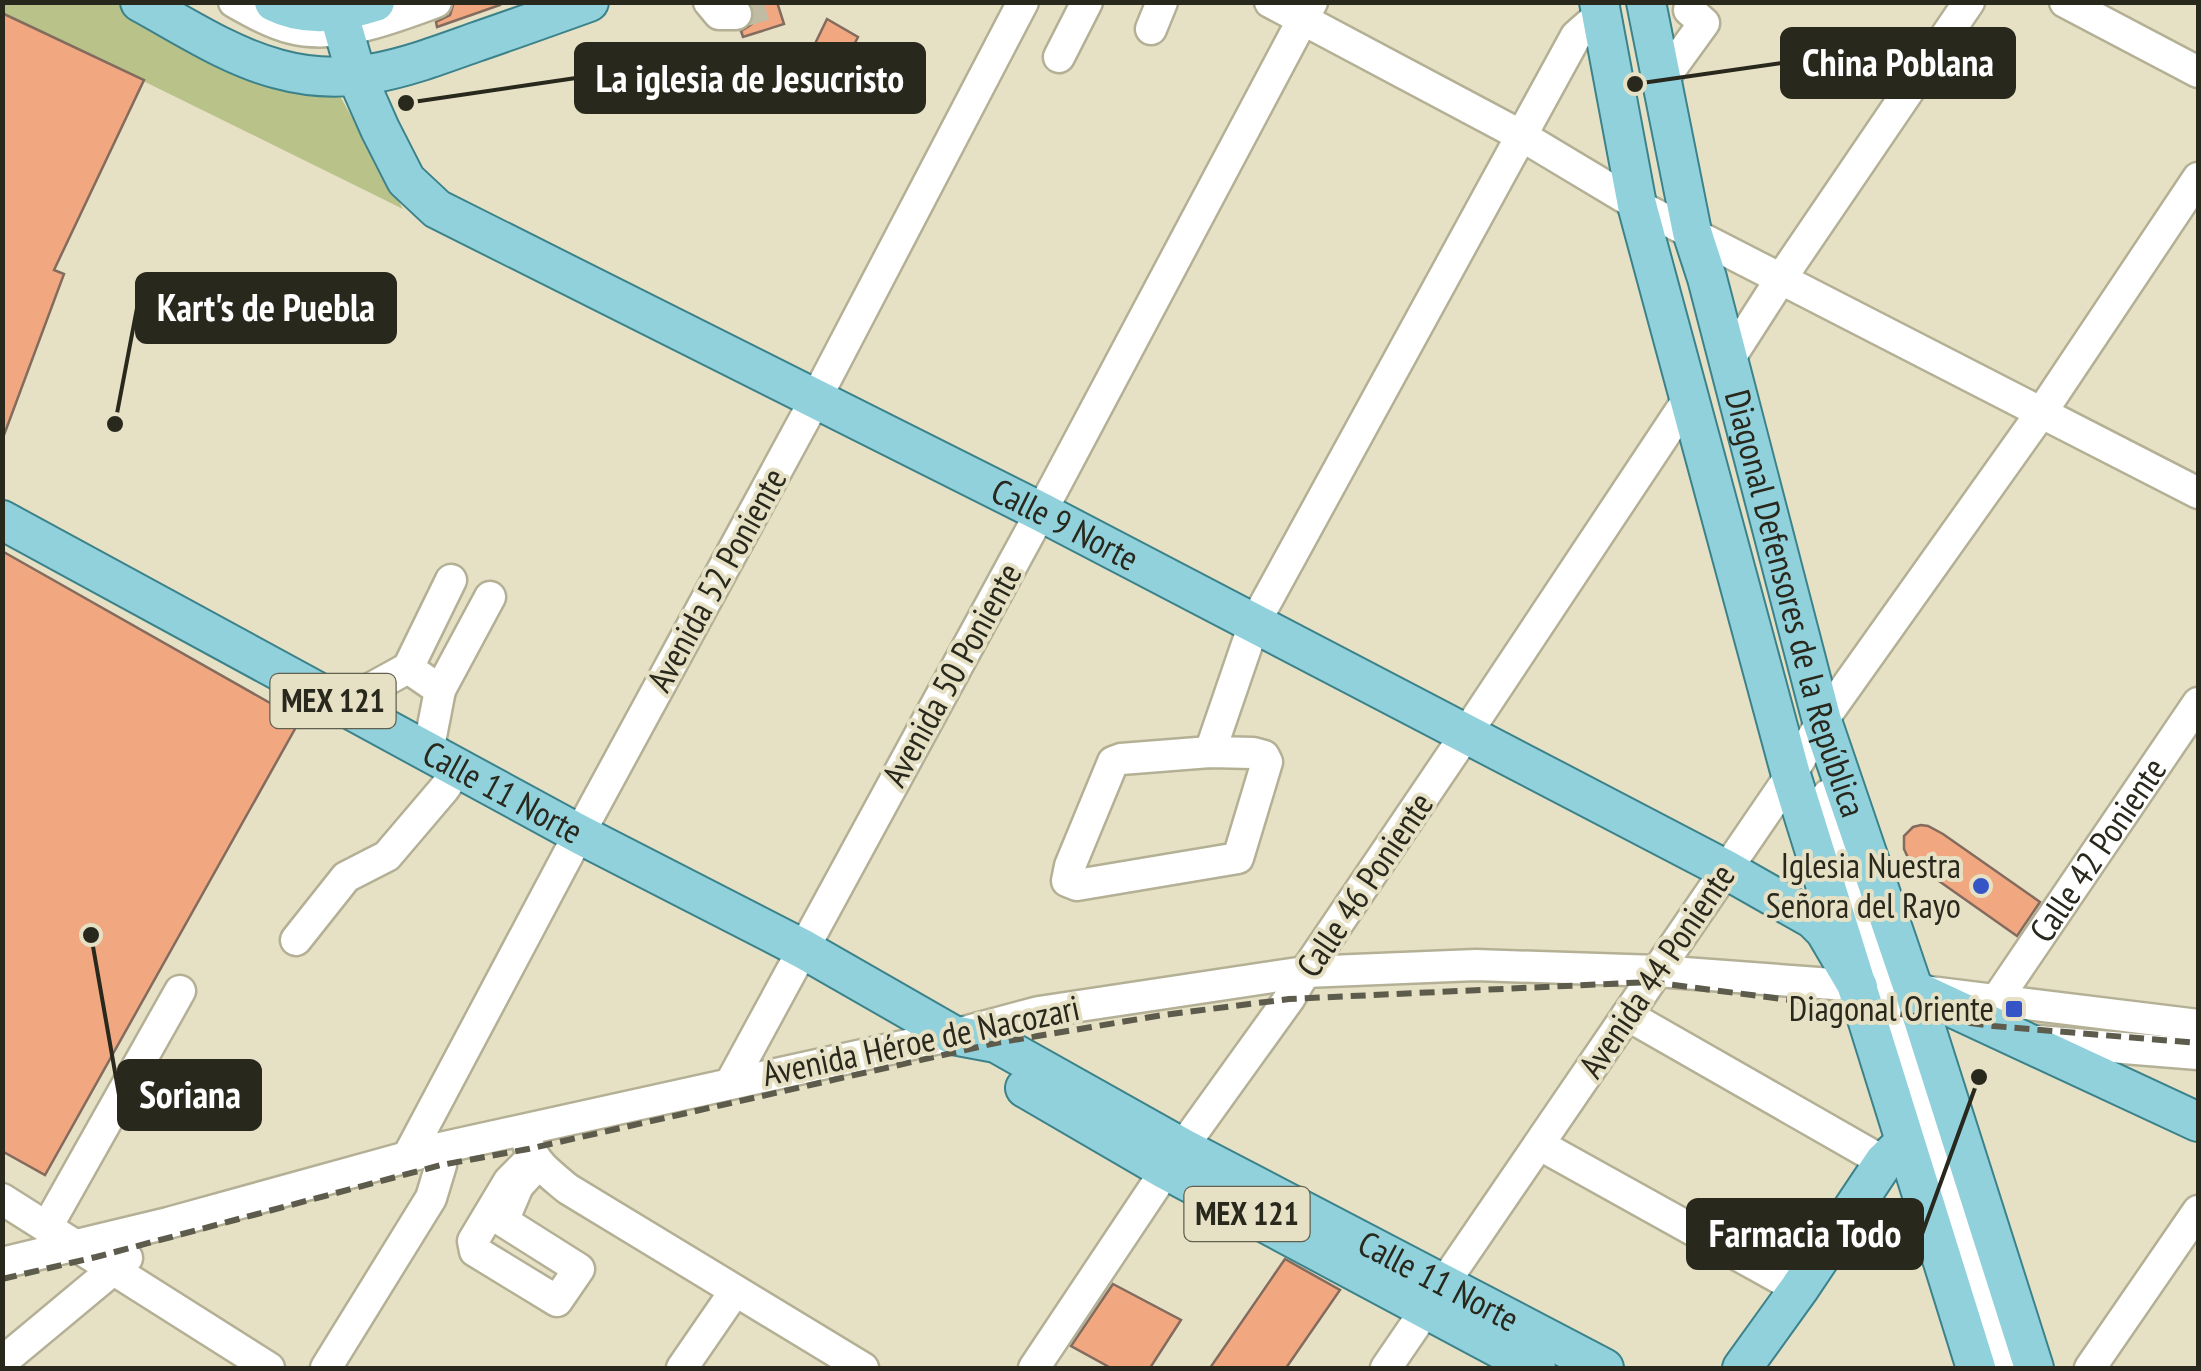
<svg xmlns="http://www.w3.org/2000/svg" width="2201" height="1371" font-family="'PT Sans Narrow',sans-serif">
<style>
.green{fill:#b9c289}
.building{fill:#f1a881;stroke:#836b5e;stroke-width:2.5}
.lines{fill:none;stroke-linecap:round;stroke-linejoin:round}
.minor-tunnel{stroke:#c0bca3;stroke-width:30;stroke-dasharray:30 15;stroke-linecap:butt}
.minor-casing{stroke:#b4b095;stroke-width:35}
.major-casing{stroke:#3c828a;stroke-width:42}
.minor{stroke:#fff;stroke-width:30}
.major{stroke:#90d1dc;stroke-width:38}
.rail{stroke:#5d5b4b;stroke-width:6;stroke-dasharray:15 8;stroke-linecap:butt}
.poi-dot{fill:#3555c6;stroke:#e6e1c5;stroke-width:4}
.labels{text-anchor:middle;stroke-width:8;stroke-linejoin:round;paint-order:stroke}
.shield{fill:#e6e1c5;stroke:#62604f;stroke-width:2.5}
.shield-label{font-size:32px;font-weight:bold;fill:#29281d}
.street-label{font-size:35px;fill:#29281d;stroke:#e6e1c5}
.poi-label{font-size:35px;fill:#29281d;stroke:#e6e1c5;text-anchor:end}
.leader{fill:none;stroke:#29281d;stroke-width:4}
.callout-dot{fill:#29281d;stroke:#e6e1c5;stroke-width:4}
.callout{fill:#29281d;stroke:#29281d;stroke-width:4}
.callout-label{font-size:38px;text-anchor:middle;font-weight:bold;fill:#fff}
</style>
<rect width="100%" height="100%" fill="#e6e1c5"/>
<path class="green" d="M 2,3 L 115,3 L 232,63 L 302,91 L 340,96 L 403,209 L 3,12 Z"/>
<path class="building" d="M 454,2 L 499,2 L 500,5 L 437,27 L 436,22 L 450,15 Z
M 750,2 L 777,2 L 784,24 L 743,37 L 741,31 L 752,24 L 755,15 Z
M 2,13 L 144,80 L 54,270 L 64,274 L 4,435 L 2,435 Z
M 827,19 L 858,37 L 841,70 L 811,52 Z
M 2,551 L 300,720 L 45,1175 L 2,1151 Z
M 1921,825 L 1928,826 L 1943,834 L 2040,902 L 2017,936 L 1909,860 L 1904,849 L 1904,836 L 1913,827 Z
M 1285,1259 L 1340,1290 L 1286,1368 L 1210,1368 Z
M 1113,1284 L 1181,1320 L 1150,1368 L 1111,1368 L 1071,1346 Z"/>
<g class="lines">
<path class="minor-tunnel" d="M 736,14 L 776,2"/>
<defs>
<g id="minor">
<path d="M 234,2 C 252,12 271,23 291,28 C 338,40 392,18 436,2"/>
<path d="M 709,2 L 719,14 L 736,14"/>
<path d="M 1270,2 L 1522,136 L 1637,205 L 2198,493"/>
<path d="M 2065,2 L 2198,72"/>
<path d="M 1151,29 L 1162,2"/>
<path d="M 1059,57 L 1087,2"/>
<path d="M 1662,81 L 1704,23 L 1689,10"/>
<path d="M 1728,361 L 1782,277 L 1969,2"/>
<path d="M 408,668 L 451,580"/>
<path d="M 440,690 L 490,597"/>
<path d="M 336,702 L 368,690 L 408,668 L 440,690 L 428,752"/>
<path d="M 1210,752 L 1254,624 L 1576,36 L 1601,14"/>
<path d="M 1210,752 L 1253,753 L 1264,756 L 1267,762 L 1238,858 L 1077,885 L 1067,881 L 1070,866 L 1113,762 L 1121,759 Z"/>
<path d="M 1828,795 L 2011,1368"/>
<path d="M 296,940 L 346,877 L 387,856 L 444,789 L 458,769"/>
<path id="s1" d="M 1997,999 L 2198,703"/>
<path d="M 1627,1015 L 1884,1162"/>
<path d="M 2037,1041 L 2198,1054"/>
<path d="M 731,1082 L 1041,512 L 1312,2"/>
<path d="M 524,1131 C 530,1160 546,1171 568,1189 L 863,1368"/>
<path d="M 1540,1145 L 1799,1289"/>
<path d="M 408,1156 L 579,834 L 815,400 L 1023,2"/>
<path d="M 534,1156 L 509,1181 L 473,1241 L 475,1251 L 557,1301 L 579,1269 L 503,1221 L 518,1186 L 539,1163"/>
<path d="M 2,1199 L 269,1368"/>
<path d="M 47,1227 L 180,991"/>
<path d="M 2,1263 L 168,1223 L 436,1149 L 953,1035 L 1039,1012 L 1305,972 L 1476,965 L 1657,971 L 1914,990 L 2198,1025"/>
<path d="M 2,1362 L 127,1258"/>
<path d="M 326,1368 L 431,1198 L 441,1165 L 436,1149"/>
<path d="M 682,1368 L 735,1291"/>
<path d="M 1034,1368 L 1166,1170 L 1289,999 L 1305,972 L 1466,734 L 1689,398"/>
<path d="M 1386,1368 L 1791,775 L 1822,721 L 2041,413 L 2198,178"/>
<path d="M 2090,1368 L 2198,1211"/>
</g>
<g id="major">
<path d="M 140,2 C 184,26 229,56 278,69 C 350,89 406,67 473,43 C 511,30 550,16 589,2"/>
<path d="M 274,2 C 306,18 341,13 375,2"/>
<path d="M 1599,2 L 1637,205 L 1791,775 L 1976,1368"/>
<path id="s2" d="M 1646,2 L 1692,232 L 1707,278 L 1822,721 L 1915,994 L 2034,1368"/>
<path id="s3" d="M 338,11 L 357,77 L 380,129 L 406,180 L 437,209 L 1041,512 L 1725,869 L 1813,919 L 1825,931 L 1858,987"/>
<path id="s4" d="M 2,520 L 579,834 L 803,949 L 953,1035 L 996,1043 L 1183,1148 L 1604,1368"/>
<path d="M 1914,990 L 2198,1122"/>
<path d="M 1025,1088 L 1166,1170 L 1536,1368"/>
<path d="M 1742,1368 L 1799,1289 L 1884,1162 L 1905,1142"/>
</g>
</defs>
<use href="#minor" class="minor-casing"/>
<use href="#major" class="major-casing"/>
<use href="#minor" class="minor"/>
<use href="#major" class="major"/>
<path class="rail" d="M 2,1279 L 96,1257 L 441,1165 L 528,1149 L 996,1043 L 1163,1015 L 1289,999 L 1650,982 L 1993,1026 L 2198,1043"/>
</g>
<g class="poi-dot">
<circle cx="1981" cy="886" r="10"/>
<rect x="2004" y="999" width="20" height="20" rx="5"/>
</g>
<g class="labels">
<g class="shield">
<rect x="270.5" y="674" width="125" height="54" rx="8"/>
<rect x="1184.5" y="1187" width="125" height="54" rx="8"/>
</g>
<g class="shield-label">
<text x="333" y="712">MEX 121</text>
<text x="1247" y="1225">MEX 121</text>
</g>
<g class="street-label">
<text dy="12" stroke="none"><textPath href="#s3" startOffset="928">Calle 9 Norte</textPath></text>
<text transform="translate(717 580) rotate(-61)" y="12">Avenida 52 Poniente</text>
<text dy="12" stroke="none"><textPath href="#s2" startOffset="620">Diagonal Defensores de la República</textPath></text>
<text transform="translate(952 675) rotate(-61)" y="12">Avenida 50 Poniente</text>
<text dy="12" stroke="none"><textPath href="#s4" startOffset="570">Calle 11 Norte</textPath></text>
<text dy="12" stroke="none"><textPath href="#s1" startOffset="180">Calle 42 Poniente</textPath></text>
<text transform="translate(1365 885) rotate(-56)" y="12">Calle 46 Poniente</text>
<text transform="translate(1657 971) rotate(-56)" y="12">Avenida 44 Poniente</text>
<text transform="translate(921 1041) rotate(-12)" y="12">Avenida Héroe de Nacozari</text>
<text dy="12" stroke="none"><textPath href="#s4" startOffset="1628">Calle 11 Norte</textPath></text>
</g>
<g class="poi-label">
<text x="1961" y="878">Iglesia Nuestra<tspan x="1961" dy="40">Señora del Rayo</tspan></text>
<text x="1994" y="1021">Diagonal Oriente</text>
</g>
</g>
<path class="leader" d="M1635 84L1782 63M406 103L576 78M115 424L137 308M91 935L119 1095M1979 1077L1922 1234"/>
<g class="callout-dot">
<circle cx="1635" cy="84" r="10"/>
<circle cx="406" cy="103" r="10"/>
<circle cx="115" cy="424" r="10"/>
<circle cx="91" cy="935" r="10"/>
<circle cx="1979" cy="1077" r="10"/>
</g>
<g class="callout">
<rect x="1782" y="29" width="232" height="68" rx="10"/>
<rect x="576" y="44" width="348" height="68" rx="10"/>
<rect x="137" y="274" width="258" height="68" rx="10"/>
<rect x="119" y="1061" width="141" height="68" rx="10"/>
<rect x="1688" y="1200" width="234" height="68" rx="10"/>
</g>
<g class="callout-label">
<text x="1898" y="76">China Poblana</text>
<text x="750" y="92">La iglesia de Jesucristo</text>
<text x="266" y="321">Kart's de Puebla</text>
<text x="190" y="1108">Soriana</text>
<text x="1805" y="1247">Farmacia Todo</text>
</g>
<rect width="2201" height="1371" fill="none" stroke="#29281d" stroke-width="10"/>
</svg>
